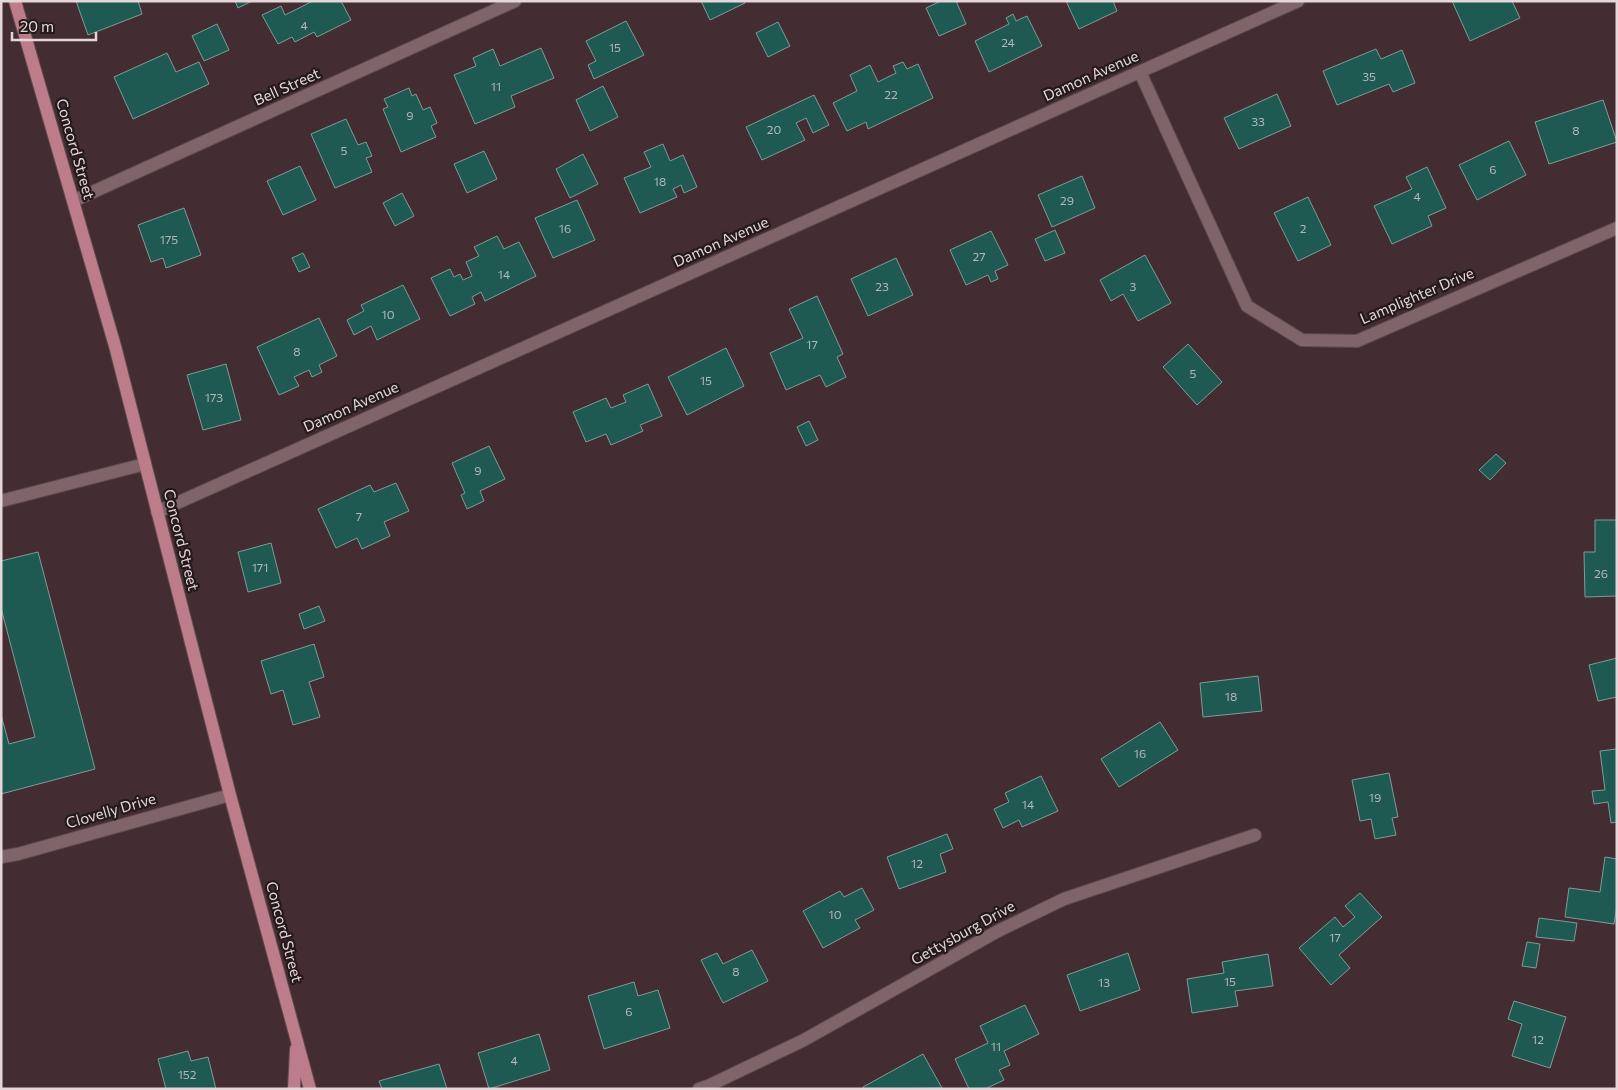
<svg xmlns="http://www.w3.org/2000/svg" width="1618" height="1090" font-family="Commissioner,sans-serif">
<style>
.building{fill:#1e5a52;stroke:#7e9c96}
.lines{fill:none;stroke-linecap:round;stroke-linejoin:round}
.service-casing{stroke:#5e4b4f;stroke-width:14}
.minor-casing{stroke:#5e4b4f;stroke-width:14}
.primary-casing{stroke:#5e4b4f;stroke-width:14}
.service{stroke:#7f656a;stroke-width:12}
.minor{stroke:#7f656a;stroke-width:12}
.primary{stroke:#bc7c89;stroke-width:12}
.labels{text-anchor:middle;stroke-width:4.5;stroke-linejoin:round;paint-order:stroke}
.number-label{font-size:12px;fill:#b3b7b7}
.street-label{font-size:15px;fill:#e5d6d9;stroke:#24191b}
</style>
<rect width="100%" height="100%" fill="#442d32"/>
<path class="building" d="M 76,1 L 138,1 L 142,14 L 88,35 Z
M 235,1 L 252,1 L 238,8 Z
M 313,1 L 341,1 L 351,20 L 317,37 L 314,32 L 295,42 L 292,37 L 278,44 L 262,15 L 281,6 L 285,15 Z
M 701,1 L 744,1 L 745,3 L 710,20 Z
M 941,1 L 956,1 L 966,24 L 939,36 L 926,8 Z
M 1066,1 L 1113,1 L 1117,11 L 1079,29 Z
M 1452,1 L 1512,1 L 1520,18 L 1470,41 Z
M 1013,14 L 1016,21 L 1027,16 L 1042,46 L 989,72 L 975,41 L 1009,24 L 1006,18 Z
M 626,21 L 644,55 L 594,79 L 588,65 L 596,61 L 586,41 Z
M 778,22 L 790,46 L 768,57 L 756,33 Z
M 217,24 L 229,50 L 204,61 L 192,36 Z
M 541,48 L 554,78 L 511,96 L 515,107 L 475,124 L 454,75 L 476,66 L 473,58 L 493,49 L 500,66 Z
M 1376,49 L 1381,59 L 1402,50 L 1415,83 L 1393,92 L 1389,84 L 1337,105 L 1323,71 Z
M 167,53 L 176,72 L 199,62 L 209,84 L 133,119 L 114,77 Z
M 903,62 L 907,69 L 918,64 L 933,98 L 868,129 L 866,122 L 847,131 L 833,103 L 857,91 L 850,75 L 870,65 L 878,82 L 896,73 L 893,66 Z
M 603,86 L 618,117 L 590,131 L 576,100 Z
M 409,88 L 412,96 L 416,94 L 423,110 L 430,107 L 437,123 L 431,126 L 436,137 L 401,152 L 383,109 L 388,107 L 384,99 Z
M 1277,94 L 1291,126 L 1239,149 L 1224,118 Z
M 814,95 L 829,125 L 813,133 L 806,118 L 796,123 L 805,140 L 762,160 L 746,127 Z
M 1603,100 L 1617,142 L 1549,164 L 1535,122 Z
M 346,119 L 358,145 L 366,142 L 372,156 L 366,158 L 372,172 L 335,188 L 311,134 Z
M 1509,141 L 1526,175 L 1477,200 L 1459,165 Z
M 663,144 L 670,161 L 683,155 L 697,187 L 684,193 L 681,185 L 673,189 L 677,197 L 640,213 L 624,178 L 651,167 L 644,152 Z
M 484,151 L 497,179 L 467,193 L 454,164 Z
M 583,154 L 598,184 L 570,198 L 556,169 Z
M 300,166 L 316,200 L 283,215 L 267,181 Z
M 1427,167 L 1446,208 L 1428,216 L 1432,226 L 1392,244 L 1374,206 L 1412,189 L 1406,177 Z
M 1082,176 L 1095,208 L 1052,227 L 1038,195 Z
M 402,193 L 414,216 L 395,226 L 383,203 Z
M 1308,197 L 1331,245 L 1298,261 L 1274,213 Z
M 577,200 L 595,240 L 553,258 L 535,218 Z
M 184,208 L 201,255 L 166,268 L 163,258 L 151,262 L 138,225 Z
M 1055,230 L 1065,253 L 1045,261 L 1035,239 Z
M 991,231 L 1008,265 L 995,271 L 998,279 L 991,282 L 988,275 L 966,285 L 950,250 Z
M 497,236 L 504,249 L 519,242 L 536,276 L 485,301 L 481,292 L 472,297 L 475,304 L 450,316 L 431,278 L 450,269 L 454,277 L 460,274 L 463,280 L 472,276 L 466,262 L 479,256 L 474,247 Z
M 303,253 L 310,267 L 299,272 L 292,258 Z
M 1145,255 L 1171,303 L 1138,321 L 1123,294 L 1111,301 L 1100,280 Z
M 896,258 L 913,295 L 868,316 L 851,279 Z
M 403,285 L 420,319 L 377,340 L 371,326 L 354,335 L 347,320 L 364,311 L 361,305 Z
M 817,296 L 843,354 L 837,357 L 846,377 L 826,387 L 820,375 L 786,390 L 770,353 L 803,338 L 789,309 Z
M 319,318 L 337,356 L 319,365 L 322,372 L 312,377 L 309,370 L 294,377 L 299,386 L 279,395 L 257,347 Z
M 1188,344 L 1222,382 L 1197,405 L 1163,367 Z
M 726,348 L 744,386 L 687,415 L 668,377 Z
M 226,364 L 241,420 L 203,430 L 187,375 Z
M 648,384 L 662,416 L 640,425 L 643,431 L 611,445 L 606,434 L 586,442 L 573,412 L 606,398 L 611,408 L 626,402 L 623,395 Z
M 809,421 L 818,440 L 806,446 L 797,427 Z
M 489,446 L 505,479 L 480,491 L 484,501 L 467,509 L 461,495 L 465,493 L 452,463 Z
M 1496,454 L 1506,463 L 1490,480 L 1479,470 Z
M 396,483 L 409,511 L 384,522 L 390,536 L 362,549 L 357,538 L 336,548 L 318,509 L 370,485 L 374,492 Z
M 1595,520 L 1617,520 L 1617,596 L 1585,597 L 1584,552 L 1595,552 Z
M 271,543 L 281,583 L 248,592 L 238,552 Z
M 38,552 L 95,769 L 1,794 L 1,715 L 9,744 L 35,737 L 1,608 L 1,561 Z
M 319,606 L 325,621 L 304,629 L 299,614 Z
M 314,644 L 324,677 L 309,682 L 320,717 L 293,725 L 283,690 L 271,694 L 261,661 Z
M 1617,658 L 1617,697 L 1598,701 L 1589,665 Z
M 1258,676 L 1262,711 L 1203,717 L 1200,683 Z
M 1160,722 L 1178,750 L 1119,787 L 1101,759 Z
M 1617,749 L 1617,822 L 1611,823 L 1608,802 L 1594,804 L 1592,791 L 1605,790 L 1600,751 Z
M 1389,773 L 1398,817 L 1392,818 L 1396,835 L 1375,839 L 1371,819 L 1360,821 L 1352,780 Z
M 1041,776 L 1058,811 L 1022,827 L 1019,820 L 1003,828 L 994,809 L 1009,802 L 1005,793 Z
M 947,834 L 953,849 L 940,854 L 946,872 L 899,889 L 887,857 Z
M 1605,857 L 1617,859 L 1617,906 L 1614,924 L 1565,917 L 1569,888 L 1600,892 Z
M 862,888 L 874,910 L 855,920 L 860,928 L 823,948 L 803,911 L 840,891 L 844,897 Z
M 1360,893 L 1382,917 L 1339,955 L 1350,968 L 1331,985 L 1299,948 L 1335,917 L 1343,927 L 1355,917 L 1345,906 Z
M 1539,918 L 1577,923 L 1574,941 L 1536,937 Z
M 1527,942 L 1540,944 L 1536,968 L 1522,966 Z
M 752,950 L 768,981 L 723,1003 L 701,960 L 717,953 L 723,964 Z
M 1128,953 L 1140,990 L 1080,1011 L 1067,975 Z
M 1268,954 L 1273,986 L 1235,991 L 1238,1006 L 1192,1013 L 1187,979 L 1224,973 L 1222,962 Z
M 634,982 L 638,996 L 658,990 L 670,1028 L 604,1049 L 588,996 Z
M 1514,1001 L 1566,1017 L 1550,1068 L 1512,1056 L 1522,1024 L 1508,1019 Z
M 1025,1005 L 1039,1034 L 1004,1051 L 1010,1065 L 999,1070 L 1004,1080 L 985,1089 L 969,1089 L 955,1059 L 988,1043 L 980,1026 Z
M 539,1034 L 550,1070 L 489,1089 L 478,1053 Z
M 188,1051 L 191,1061 L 208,1057 L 216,1089 L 166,1089 L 158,1059 Z
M 923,1054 L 942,1088 L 864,1089 L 863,1087 Z
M 439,1064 L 447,1089 L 382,1089 L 379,1081 Z"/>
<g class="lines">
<defs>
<path id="service" d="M 1,501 L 145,464"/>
<path id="minor" d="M 1140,72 L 1247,306 L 1302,340 L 1357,341 L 1617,228
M 73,201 L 515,1
M 157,512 L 1298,1
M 1,857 L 18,854 L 230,795
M 699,1089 L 708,1086 L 804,1040 L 998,931 L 1064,899 L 1255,835"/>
<path id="primary" d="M 15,1 L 115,346 L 230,795 L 310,1089
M 294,1089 L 296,1049"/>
</defs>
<use href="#service" class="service-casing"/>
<use href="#minor" class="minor-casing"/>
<use href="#primary" class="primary-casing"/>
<use href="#service" class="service"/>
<use href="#minor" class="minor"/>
<use href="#primary" class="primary"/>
</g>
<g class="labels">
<g class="number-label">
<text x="304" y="30">4</text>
<text x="1008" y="47">24</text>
<text x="615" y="52">15</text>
<text x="1369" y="81">35</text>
<text x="496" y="91">11</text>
<text x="891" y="99">22</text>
<text x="410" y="120">9</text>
<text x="1258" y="126">33</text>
<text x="774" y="134">20</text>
<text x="1576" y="135">8</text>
<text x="344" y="155">5</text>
<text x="1493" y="174">6</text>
<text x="660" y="186">18</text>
<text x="1417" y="201">4</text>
<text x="1067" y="205">29</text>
<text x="565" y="233">16</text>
<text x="1303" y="233">2</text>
<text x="169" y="244">175</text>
<text x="979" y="261">27</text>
<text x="504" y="279">14</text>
<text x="882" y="291">23</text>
<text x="1133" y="291">3</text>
<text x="388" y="319">10</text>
<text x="812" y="349">17</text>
<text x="297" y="356">8</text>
<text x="1193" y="378">5</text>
<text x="706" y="385">15</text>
<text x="214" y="402">173</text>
<text x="478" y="475">9</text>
<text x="359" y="521">7</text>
<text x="260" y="572">171</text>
<text x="1601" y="578">26</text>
<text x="1231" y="701">18</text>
<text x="1140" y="758">16</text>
<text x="1375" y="802">19</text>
<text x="1028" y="809">14</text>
<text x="917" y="868">12</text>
<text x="835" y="919">10</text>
<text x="1335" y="942">17</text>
<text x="736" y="976">8</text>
<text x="1230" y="986">15</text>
<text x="1104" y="987">13</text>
<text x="629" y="1016">6</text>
<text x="1538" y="1044">12</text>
<text x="996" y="1051">11</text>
<text x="514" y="1065">4</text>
<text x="187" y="1079">152</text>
</g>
<g class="street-label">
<text transform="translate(1091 76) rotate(-24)" y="5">Damon Avenue</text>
<text transform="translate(287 87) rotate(-24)" y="5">Bell Street</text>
<text transform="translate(75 149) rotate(74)" y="5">Concord Street</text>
<text transform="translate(721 242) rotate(-24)" y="5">Damon Avenue</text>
<text transform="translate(1417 296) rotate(-23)" y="5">Lamplighter Drive</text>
<text transform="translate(351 407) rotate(-24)" y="5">Damon Avenue</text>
<text transform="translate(181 540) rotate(76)" y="5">Concord Street</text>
<text transform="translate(111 811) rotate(-16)" y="5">Clovelly Drive</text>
<text transform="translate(284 932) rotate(75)" y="5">Concord Street</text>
<text transform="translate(963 933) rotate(-29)" y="5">Gettysburg Drive</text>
</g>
</g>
<rect width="1618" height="1090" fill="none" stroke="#e5d6d9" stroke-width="5"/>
<path d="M12 32v8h84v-8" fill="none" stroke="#e5d6d9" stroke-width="2.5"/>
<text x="20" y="32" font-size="15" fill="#e5d6d9" stroke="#24191b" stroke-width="4" paint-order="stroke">20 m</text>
</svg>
